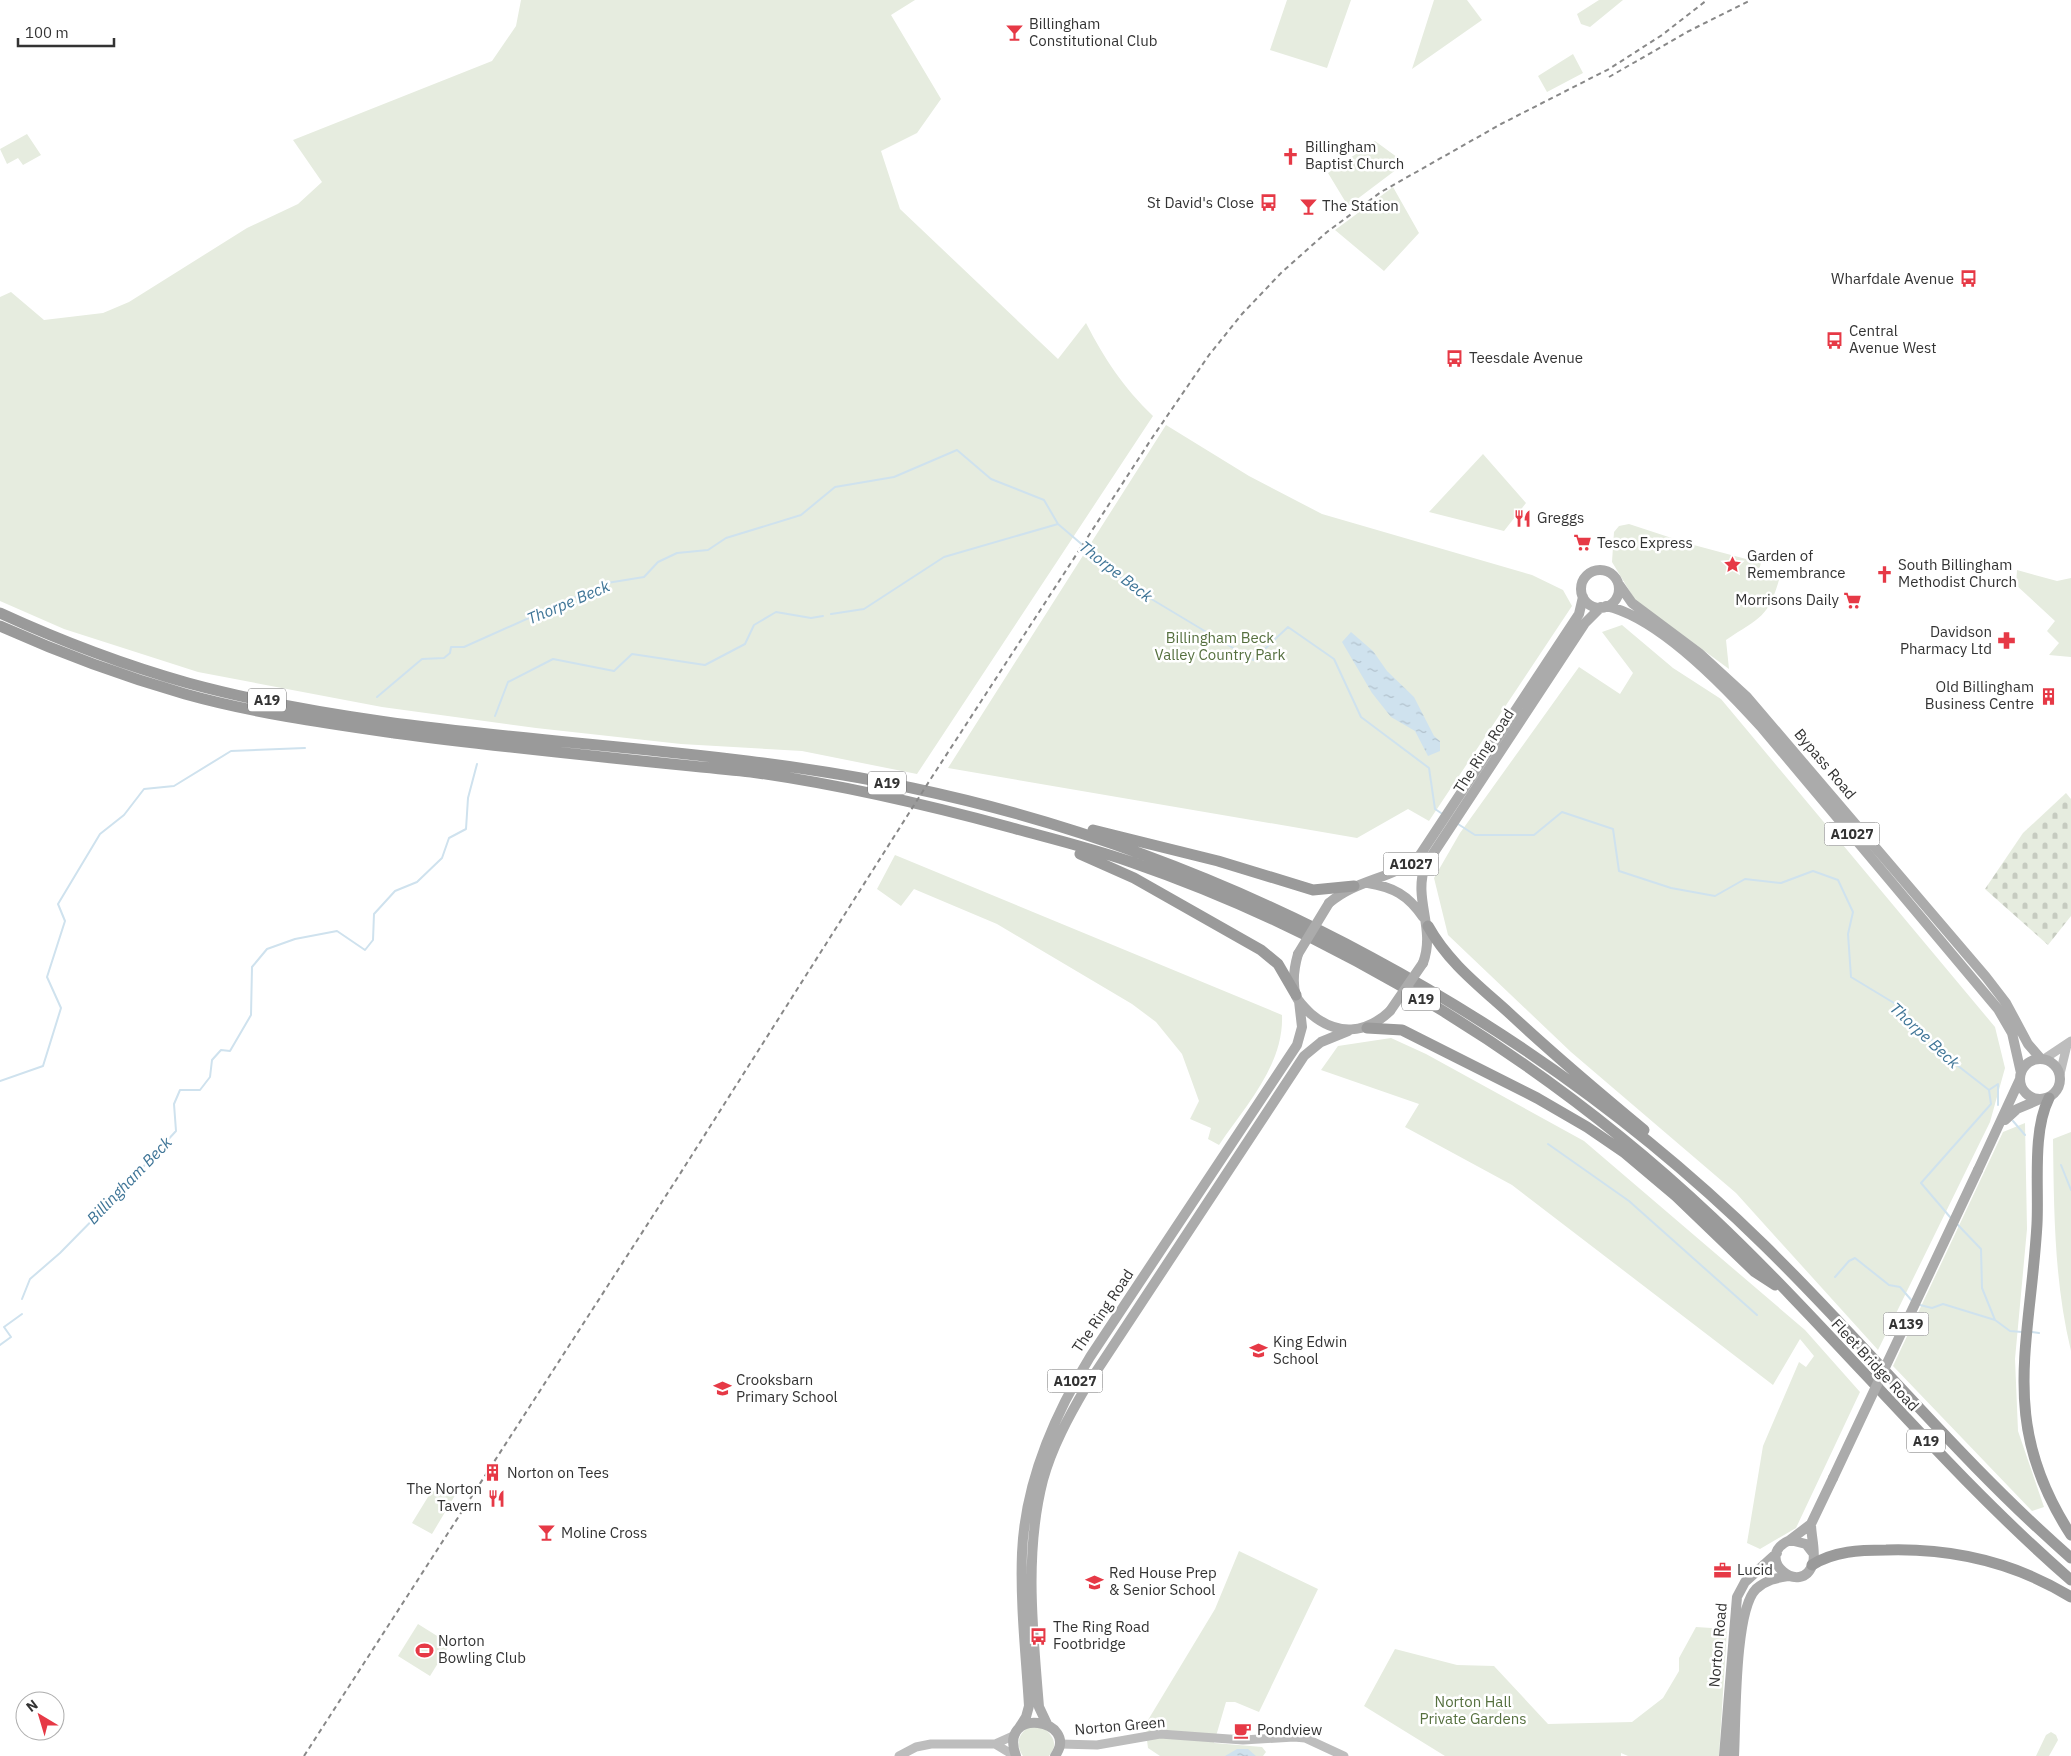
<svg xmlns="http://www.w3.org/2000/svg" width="2071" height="1756" font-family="'IBM Plex Sans',sans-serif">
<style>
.green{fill:#e6ecdf}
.cemetery{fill:url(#cemetery-stones)}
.water{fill:url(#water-ripples)}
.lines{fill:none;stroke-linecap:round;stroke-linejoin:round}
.stream{stroke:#cfe2ee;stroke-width:2}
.secondary{stroke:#bdbdbd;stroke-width:9}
.primary{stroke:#ababab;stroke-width:10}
.highway{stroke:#9a9a9a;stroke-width:11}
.rail{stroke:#888;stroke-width:2;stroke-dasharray:5 4;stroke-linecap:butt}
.primary-bridge{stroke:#ababab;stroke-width:10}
.labels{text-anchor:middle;stroke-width:5;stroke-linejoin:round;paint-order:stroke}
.shield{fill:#fff;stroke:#707070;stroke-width:1}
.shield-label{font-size:14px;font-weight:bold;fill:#333}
.poi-label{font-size:15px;fill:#333;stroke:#fff;text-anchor:start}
.park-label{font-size:15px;fill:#56703f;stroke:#fff}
.street-label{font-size:15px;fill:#333;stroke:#fff}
.water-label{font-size:16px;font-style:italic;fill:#3f7597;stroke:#fff}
</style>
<defs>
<pattern id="cemetery-stones" width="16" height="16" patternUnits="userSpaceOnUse" patternTransform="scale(1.25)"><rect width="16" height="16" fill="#e6ecdf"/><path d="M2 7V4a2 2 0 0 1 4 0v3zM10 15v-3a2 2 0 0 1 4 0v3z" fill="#c6cbc0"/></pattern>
<pattern id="water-ripples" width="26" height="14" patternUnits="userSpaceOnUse" patternTransform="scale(1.25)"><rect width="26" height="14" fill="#cfe2ee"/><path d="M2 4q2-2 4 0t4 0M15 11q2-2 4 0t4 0" fill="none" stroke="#b2c2cd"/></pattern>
</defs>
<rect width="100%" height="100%" fill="#fff"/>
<path class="green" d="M 521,0 L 915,0 L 891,15 L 941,99 L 917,133 L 881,151 L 900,209 L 1058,359 L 1086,323 C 1105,360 1123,387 1153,416 L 917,774 L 802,751 L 681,744 L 536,728 L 382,707 L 198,672 L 64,629 L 0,601 L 0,297 L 11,292 L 44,320 L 103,313 L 129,302 L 247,228 L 298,204 L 322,182 L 293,140 L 492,61 L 516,26 Z
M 1287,0 L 1351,0 L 1327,68 L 1270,50 Z
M 1434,0 L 1467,0 L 1482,20 L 1412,69 Z
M 1599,0 L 1623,0 L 1590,27 L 1581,24 L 1577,14 Z
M 1573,54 L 1583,73 L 1547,92 L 1538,76 Z
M 27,134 L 41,155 L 23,165 L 18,158 L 7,164 L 0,149 Z
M 1375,141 L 1405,163 L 1348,206 L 1328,173 Z
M 1393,187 L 1419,233 L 1384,271 L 1335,230 Z
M 1166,425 L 1249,476 L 1322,514 L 1532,575 L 1563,590 L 1572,606 L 1429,821 L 1408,809 L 1357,838 L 948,768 Z
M 1483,454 L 1526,503 L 1504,531 L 1429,512 Z
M 1629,524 L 1690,544 L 1761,563 L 1759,570 L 1780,576 C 1769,618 1760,617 1726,640 L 1729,669 L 1635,600 L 1612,562 L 1614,532 L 1619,526 Z
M 2017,570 L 2057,581 L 2071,578 L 2071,657 L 2049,655 L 2059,643 L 2047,631 L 2055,621 L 2016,585 Z
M 1622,625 L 1673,668 L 1721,699 L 1995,1027 L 2005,1068 L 1990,1122 L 1878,1350 L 1736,1193 L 1571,1052 L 1448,935 L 1434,878 L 1460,833 L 1579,667 L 1620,694 L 1633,673 L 1602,632 Z
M 895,855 L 1282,1015 C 1284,1065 1246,1105 1219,1145 L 1208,1139 L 1211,1128 L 1190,1119 L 1199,1101 L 1182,1054 L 1156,1022 L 1132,1004 L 997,924 L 914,889 L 901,906 L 877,889 Z
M 1391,1038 L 1426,1054 L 1584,1141 L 1805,1330 L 1860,1392 L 1796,1528 L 1760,1549 L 1747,1543 L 1763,1446 L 1799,1362 L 1806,1367 L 1814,1356 L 1800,1339 L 1773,1385 L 1512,1185 L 1405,1127 L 1419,1104 L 1321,1070 L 1338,1046 Z
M 2025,1123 L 2027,1229 L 2015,1359 L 2018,1431 L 2044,1507 L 2032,1511 L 1893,1366 L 2003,1132 Z
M 2071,1132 L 2071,1351 C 2054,1281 2054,1210 2053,1139 Z
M 445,1487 L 457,1492 L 432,1534 L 412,1523 L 431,1492 Z
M 1239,1551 L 1318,1589 L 1259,1712 L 1235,1702 L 1226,1702 L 1214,1743 L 1262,1747 L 1266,1752 L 1263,1756 L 1160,1756 L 1148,1748 L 1145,1725 L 1215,1609 Z
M 418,1624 L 450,1644 L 430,1676 L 398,1656 Z
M 1696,1627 L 1727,1629 L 1719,1756 L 1628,1756 L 1621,1753 L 1621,1756 L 1445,1756 L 1364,1706 L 1395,1649 L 1457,1665 L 1494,1666 L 1548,1724 L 1632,1722 L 1663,1698 L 1679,1671 L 1679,1658 Z
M 1031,1726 L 1043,1727 C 1053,1736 1059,1744 1049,1756 L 1023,1756 C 1015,1744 1018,1733 1031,1726 Z
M 2051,1732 L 2056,1735 L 2058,1740 L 2049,1756 L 2036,1756 L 2046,1735 Z"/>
<path class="cemetery" d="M 2066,793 L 2071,799 L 2071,916 L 2048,945 L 1985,889 L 2023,833 Z"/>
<path class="water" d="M 1351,632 L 1373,651 L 1387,671 L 1414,697 L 1434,736 L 1440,741 L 1440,751 L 1428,756 L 1415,731 L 1391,717 L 1372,693 L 1342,642 Z
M 1237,1749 L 1248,1749 L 1256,1756 L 1225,1756 Z"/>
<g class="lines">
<path class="stream" d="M 831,614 L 864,609 L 944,557 L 1058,524
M 377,697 L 422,659 L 444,658 L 450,653 L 451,647 L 464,647 L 607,583 L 644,577 L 658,562 L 677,553 L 708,550 L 726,538 L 801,515 L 835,487 L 894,477 L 957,450 L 991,479 L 1044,500 L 1058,524 L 1133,588 L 1253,660 L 1288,627 L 1334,659 L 1361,717 L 1429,768 L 1435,809 L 1444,815
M 495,716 L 508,682 L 553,659 L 614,671 L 632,654 L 705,665 L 745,644 L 754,625 L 776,612 L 811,618 L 823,616
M 1458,824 L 1475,835 L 1534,835 L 1562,812 L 1613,829 L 1619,871 L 1671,888 L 1715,896 L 1745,879 L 1781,883 L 1813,871 L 1838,880 L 1853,912 L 1848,934 L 1851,977 L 1899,1006 L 1953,1062 L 1989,1090 L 1998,1084 L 1998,1105
M 0,1081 L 43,1066 L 61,1008 L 47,977 L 65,921 L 58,904 L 100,834 L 124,815 L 144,789 L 174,786 L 231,751 L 305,748
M 2013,1121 L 2025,1135
M 1548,1144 L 1629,1201 L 1757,1315
M 2061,1165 L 2071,1190
M 1950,1217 L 1921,1183 L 1991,1104 L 1989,1090
M 1957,1224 L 1981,1249 L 1982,1288 L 1995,1320
M 1835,1277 L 1849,1261 L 1855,1258 L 1889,1285 L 1900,1287 L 1913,1302
M 22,1299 L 30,1279 L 60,1253 L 120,1192 L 176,1131 L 174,1104 L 180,1090 L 200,1090 L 210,1077 L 212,1060 L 221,1050 L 230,1051 L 251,1015 L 252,967 L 267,949 L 295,939 L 337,931 L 365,950 L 373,940 L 374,914 L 395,891 L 417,882 L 442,858 L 449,838 L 466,829 L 468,798 L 477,764
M 1920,1305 L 1932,1308 L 1943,1304 L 1995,1320 L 2010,1331 L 2022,1332
M 2032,1332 L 2039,1333
M 0,1345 L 11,1337 L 4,1327 L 22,1314"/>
<path class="secondary" d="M 2044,1059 L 2071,1041
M 2060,1074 L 2067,1045
M 995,1744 L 1015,1735
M 1060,1744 L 1097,1745 L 1160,1734 L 1243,1740 L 1294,1737 L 1305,1738 L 1344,1756
M 899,1756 L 916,1747 L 931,1744 L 995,1744 L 1015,1756"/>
<path class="primary" d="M1581 589a19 19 0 1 1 38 0a19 19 0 1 1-38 0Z
M 1618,583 L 1632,603 L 1699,653 L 1747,697 L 1986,977 L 2006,1003 L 2028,1044 L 2041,1059
M 1606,606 C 1658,617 1727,689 1762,728 L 1998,1009 L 2012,1033 L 2021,1073
M 1368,883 C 1393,887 1408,895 1423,917
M 1329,903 C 1357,879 1389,880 1418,858 L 1579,614 L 1583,597
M 1298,954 C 1294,968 1292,983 1296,996 C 1299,1003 1306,1009 1311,1014 C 1337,1036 1366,1034 1390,1011
M 1423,963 C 1436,928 1413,900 1425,866 L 1585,623 L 1601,607
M2020 1079a20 20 0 1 1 40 0a20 20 0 1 1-40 0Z
M 2005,1120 L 2017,1109 L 2038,1100
M 1978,1170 L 2020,1079
M 1811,1524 C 1811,1536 1816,1552 1813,1563 C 1802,1599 1751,1557 1790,1540 L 1806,1544 L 1813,1553
M 1790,1540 L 1811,1524 L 1833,1478
M 1047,1724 L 1039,1707 C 1033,1632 1024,1554 1043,1480 C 1052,1447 1069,1416 1086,1387 L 1304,1056 L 1321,1042 L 1348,1031
M 1019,1728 L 1026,1717 L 1029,1706 C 1026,1656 1020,1604 1022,1553 C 1025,1482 1053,1417 1090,1357 L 1297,1045 L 1302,1027 L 1299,1001
M 1016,1756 C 997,1705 1081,1719 1055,1756
M 1724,1756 L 1737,1597 L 1745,1582 L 1777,1553
M 1734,1756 C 1736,1722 1734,1611 1756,1589 C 1766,1580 1776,1578 1788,1576"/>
<path class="highway" d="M 0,613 C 61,641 124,665 188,683 C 424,747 674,737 912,788 C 1229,855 1534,1019 1765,1246 C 1869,1348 1961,1462 2071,1558
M 0,626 C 60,653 122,676 185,694 C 253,713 324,723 394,733 C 513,749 632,760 751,772 C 838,784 924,804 1009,827 C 1049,838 1091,848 1131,862 C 1343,935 1549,1063 1712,1217 C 1836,1334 1942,1468 2071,1580
M 1093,830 L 1218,861 L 1313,890 L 1354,886
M 1080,854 L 1134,878 L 1261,950 L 1278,964 L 1296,995
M 1428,926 C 1448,962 1478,985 1508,1012 C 1552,1053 1598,1092 1644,1130
M 1367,1028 L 1402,1030 L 1537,1098 L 1587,1127 L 1625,1153 L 1676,1196 L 1755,1272 L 1775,1285
M 2049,1098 C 2032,1132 2039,1186 2037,1224 C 2030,1346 1998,1423 2071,1535
M 1812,1565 C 1834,1551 1860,1550 1886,1550 C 1952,1548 2014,1562 2071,1597"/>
<path class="rail" d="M 1609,77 L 1687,32 L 1751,0
M 304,1756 L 678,1177 L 930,780 L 1152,438 L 1209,355 L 1242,314 L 1282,272 L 1327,232 L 1381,192 L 1501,124 L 1609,69 L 1662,35 L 1707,0"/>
<path class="primary-bridge" d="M 1298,954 L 1329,903
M 1390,1011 L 1423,963
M 1833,1478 L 1978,1170"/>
</g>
<defs>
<symbol id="bar-bare" viewBox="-9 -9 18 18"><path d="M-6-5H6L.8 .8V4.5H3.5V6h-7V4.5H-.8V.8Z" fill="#e63946" stroke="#fff" stroke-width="2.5" paint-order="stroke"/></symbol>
<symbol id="church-bare" viewBox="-9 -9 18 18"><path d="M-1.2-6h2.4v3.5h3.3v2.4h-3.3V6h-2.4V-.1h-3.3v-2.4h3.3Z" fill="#e63946" stroke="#fff" stroke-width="2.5" paint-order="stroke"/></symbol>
<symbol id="bus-bare" viewBox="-9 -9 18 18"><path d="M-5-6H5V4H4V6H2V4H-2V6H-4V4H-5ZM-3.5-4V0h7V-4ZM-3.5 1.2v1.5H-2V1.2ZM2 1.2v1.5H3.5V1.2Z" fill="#e63946" stroke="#fff" stroke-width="2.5" paint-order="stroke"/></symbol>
<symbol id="restaurant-bare" viewBox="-9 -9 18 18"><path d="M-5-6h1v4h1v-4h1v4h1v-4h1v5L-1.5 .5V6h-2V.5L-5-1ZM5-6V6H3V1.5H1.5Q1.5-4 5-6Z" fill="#e63946" stroke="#fff" stroke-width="2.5" paint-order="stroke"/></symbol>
<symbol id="supermarket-bare" viewBox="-9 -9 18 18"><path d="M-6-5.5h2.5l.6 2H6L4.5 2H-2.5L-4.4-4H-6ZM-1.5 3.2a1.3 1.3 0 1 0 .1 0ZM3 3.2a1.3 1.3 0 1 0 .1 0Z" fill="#e63946" stroke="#fff" stroke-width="2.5" paint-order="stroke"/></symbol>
<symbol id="sight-bare" viewBox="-9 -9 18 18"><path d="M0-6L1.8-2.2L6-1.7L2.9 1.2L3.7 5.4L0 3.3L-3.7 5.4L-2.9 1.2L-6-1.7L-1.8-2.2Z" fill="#e63946" stroke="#fff" stroke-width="2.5" paint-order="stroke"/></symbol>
<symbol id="pharmacy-bare" viewBox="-9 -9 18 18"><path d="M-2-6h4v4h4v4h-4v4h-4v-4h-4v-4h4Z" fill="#e63946" stroke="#fff" stroke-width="2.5" paint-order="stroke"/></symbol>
<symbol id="building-bare" viewBox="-9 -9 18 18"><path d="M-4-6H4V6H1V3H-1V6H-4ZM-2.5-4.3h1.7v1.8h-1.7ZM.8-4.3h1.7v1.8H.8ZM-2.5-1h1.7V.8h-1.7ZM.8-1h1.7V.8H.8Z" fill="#e63946" stroke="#fff" stroke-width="2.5" paint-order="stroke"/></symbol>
<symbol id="school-bare" viewBox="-9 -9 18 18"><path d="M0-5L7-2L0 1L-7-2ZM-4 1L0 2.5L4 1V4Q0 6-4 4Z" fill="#e63946" stroke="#fff" stroke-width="2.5" paint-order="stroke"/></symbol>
<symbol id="office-bare" viewBox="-9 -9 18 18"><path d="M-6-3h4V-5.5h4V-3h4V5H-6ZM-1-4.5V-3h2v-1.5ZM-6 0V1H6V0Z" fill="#e63946" stroke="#fff" stroke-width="2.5" paint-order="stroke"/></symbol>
<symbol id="stadium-bare" viewBox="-9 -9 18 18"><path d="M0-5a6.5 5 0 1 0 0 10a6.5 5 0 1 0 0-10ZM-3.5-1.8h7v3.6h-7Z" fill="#e63946" stroke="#fff" stroke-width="2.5" paint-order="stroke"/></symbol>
<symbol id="cafe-bare" viewBox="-9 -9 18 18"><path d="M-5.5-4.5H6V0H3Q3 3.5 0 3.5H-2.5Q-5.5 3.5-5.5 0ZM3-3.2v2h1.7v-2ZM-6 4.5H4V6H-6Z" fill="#e63946" stroke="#fff" stroke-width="2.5" paint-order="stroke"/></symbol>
</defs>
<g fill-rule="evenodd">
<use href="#bar-bare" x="1002" y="20" width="25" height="25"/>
<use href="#church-bare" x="1278" y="144" width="25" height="25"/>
<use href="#bus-bare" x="1256" y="190" width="25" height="25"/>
<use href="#bar-bare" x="1296" y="194" width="25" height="25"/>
<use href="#bus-bare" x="1956" y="266" width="25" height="25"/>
<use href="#bus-bare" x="1822" y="328" width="25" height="25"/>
<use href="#bus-bare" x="1442" y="346" width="25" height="25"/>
<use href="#restaurant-bare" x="1510" y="506" width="25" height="25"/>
<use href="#supermarket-bare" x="1570" y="530" width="25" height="25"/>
<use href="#sight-bare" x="1720" y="552" width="25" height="25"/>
<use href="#church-bare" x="1872" y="562" width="25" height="25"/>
<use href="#supermarket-bare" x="1840" y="588" width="25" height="25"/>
<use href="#pharmacy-bare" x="1994" y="628" width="25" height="25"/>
<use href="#building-bare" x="2036" y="684" width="25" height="25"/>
<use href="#school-bare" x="1246" y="1338" width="25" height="25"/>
<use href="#school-bare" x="710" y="1376" width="25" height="25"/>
<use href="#building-bare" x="480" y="1460" width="25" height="25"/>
<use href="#restaurant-bare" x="484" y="1486" width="25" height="25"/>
<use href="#bar-bare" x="534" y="1520" width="25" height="25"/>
<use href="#office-bare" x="1710" y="1558" width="25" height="25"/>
<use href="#school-bare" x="1082" y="1570" width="25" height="25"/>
<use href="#bus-bare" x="1026" y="1624" width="25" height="25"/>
<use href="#stadium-bare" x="412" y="1638" width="25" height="25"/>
<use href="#cafe-bare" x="1230" y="1718" width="25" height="25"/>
</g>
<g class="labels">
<g class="shield">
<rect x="248" y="688.5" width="38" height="23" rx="4"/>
<rect x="868" y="771.5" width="38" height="23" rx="4"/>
<rect x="1824.5" y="822.5" width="55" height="23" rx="4"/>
<rect x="1383.5" y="852.5" width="55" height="23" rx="4"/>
<rect x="1402" y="987.5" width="38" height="23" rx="4"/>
<rect x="1883.5" y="1312.5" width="45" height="23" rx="4"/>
<rect x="1047.5" y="1369.5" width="55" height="23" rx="4"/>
<rect x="1907" y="1429.5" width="38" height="23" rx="4"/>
</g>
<g class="shield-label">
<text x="267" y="705">A19</text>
<text x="887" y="788">A19</text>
<text x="1852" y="839">A1027</text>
<text x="1411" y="869">A1027</text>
<text x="1421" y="1004">A19</text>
<text x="1906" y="1329">A139</text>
<text x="1075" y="1386">A1027</text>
<text x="1926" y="1446">A19</text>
</g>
<g class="poi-label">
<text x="1029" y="29">Billingham<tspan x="1029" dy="17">Constitutional Club</tspan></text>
<text x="1305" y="152">Billingham<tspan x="1305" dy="17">Baptist Church</tspan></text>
<text x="1254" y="208" text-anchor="end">St David's Close</text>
<text x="1322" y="211">The Station</text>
<text x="1954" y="284" text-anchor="end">Wharfdale Avenue</text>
<text x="1849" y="336">Central<tspan x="1849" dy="17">Avenue West</tspan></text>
<text x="1469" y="363">Teesdale Avenue</text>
<text x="1537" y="523">Greggs</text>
<text x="1597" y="548">Tesco Express</text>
<text x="1747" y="561">Garden of<tspan x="1747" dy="17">Remembrance</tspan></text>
<text x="1898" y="570">South Billingham<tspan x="1898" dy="17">Methodist Church</tspan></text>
<text x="1839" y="605" text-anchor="end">Morrisons Daily</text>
<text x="1992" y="637" text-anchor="end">Davidson<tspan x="1992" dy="17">Pharmacy Ltd</tspan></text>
<text x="2034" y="692" text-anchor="end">Old Billingham<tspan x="2034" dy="17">Business Centre</tspan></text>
<text x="1273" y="1347">King Edwin<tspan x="1273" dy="17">School</tspan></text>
<text x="736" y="1385">Crooksbarn<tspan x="736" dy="17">Primary School</tspan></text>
<text x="507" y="1478">Norton on Tees</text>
<text x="482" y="1494" text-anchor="end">The Norton<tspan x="482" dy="17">Tavern</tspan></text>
<text x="561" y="1538">Moline Cross</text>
<text x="1737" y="1575">Lucid</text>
<text x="1109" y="1578">Red House Prep<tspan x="1109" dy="17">&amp; Senior School</tspan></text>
<text x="1053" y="1632">The Ring Road<tspan x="1053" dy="17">Footbridge</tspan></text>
<text x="438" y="1646">Norton<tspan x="438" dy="17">Bowling Club</tspan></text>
<text x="1257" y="1735">Pondview</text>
</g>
<g class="park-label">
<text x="1220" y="643">Billingham Beck<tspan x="1220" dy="17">Valley Country Park</tspan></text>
<text x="1473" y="1707">Norton Hall<tspan x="1473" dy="17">Private Gardens</tspan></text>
</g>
<g class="street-label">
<text transform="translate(1484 751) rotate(-57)" y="5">The Ring Road</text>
<text transform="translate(1825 764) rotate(50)" y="5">Bypass Road</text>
<text transform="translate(1103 1311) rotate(-56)" y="5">The Ring Road</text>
<text transform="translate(1875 1365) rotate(47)" y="5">Fleet Bridge Road</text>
<text transform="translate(1718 1645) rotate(-85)" y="5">Norton Road</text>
<text transform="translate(1120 1726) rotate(-5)" y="5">Norton Green</text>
</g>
<g class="water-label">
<text transform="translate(1116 571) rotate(38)" y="6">Thorpe Beck</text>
<text transform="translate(568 602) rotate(-23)" y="6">Thorpe Beck</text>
<text transform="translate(1925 1035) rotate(43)" y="6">Thorpe Beck</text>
<text transform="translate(129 1180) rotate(-46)" y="6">Billingham Beck</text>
</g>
</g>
<g transform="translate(40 1716) rotate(322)"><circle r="24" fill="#ffffff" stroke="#adadad"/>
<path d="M0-4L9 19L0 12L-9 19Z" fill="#e63946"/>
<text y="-8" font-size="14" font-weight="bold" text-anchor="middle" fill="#333333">N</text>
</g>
<path d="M18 38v8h96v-8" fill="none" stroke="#333333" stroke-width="2.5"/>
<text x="25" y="38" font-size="15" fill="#333333" stroke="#ffffff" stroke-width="4" paint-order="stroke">100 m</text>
</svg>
